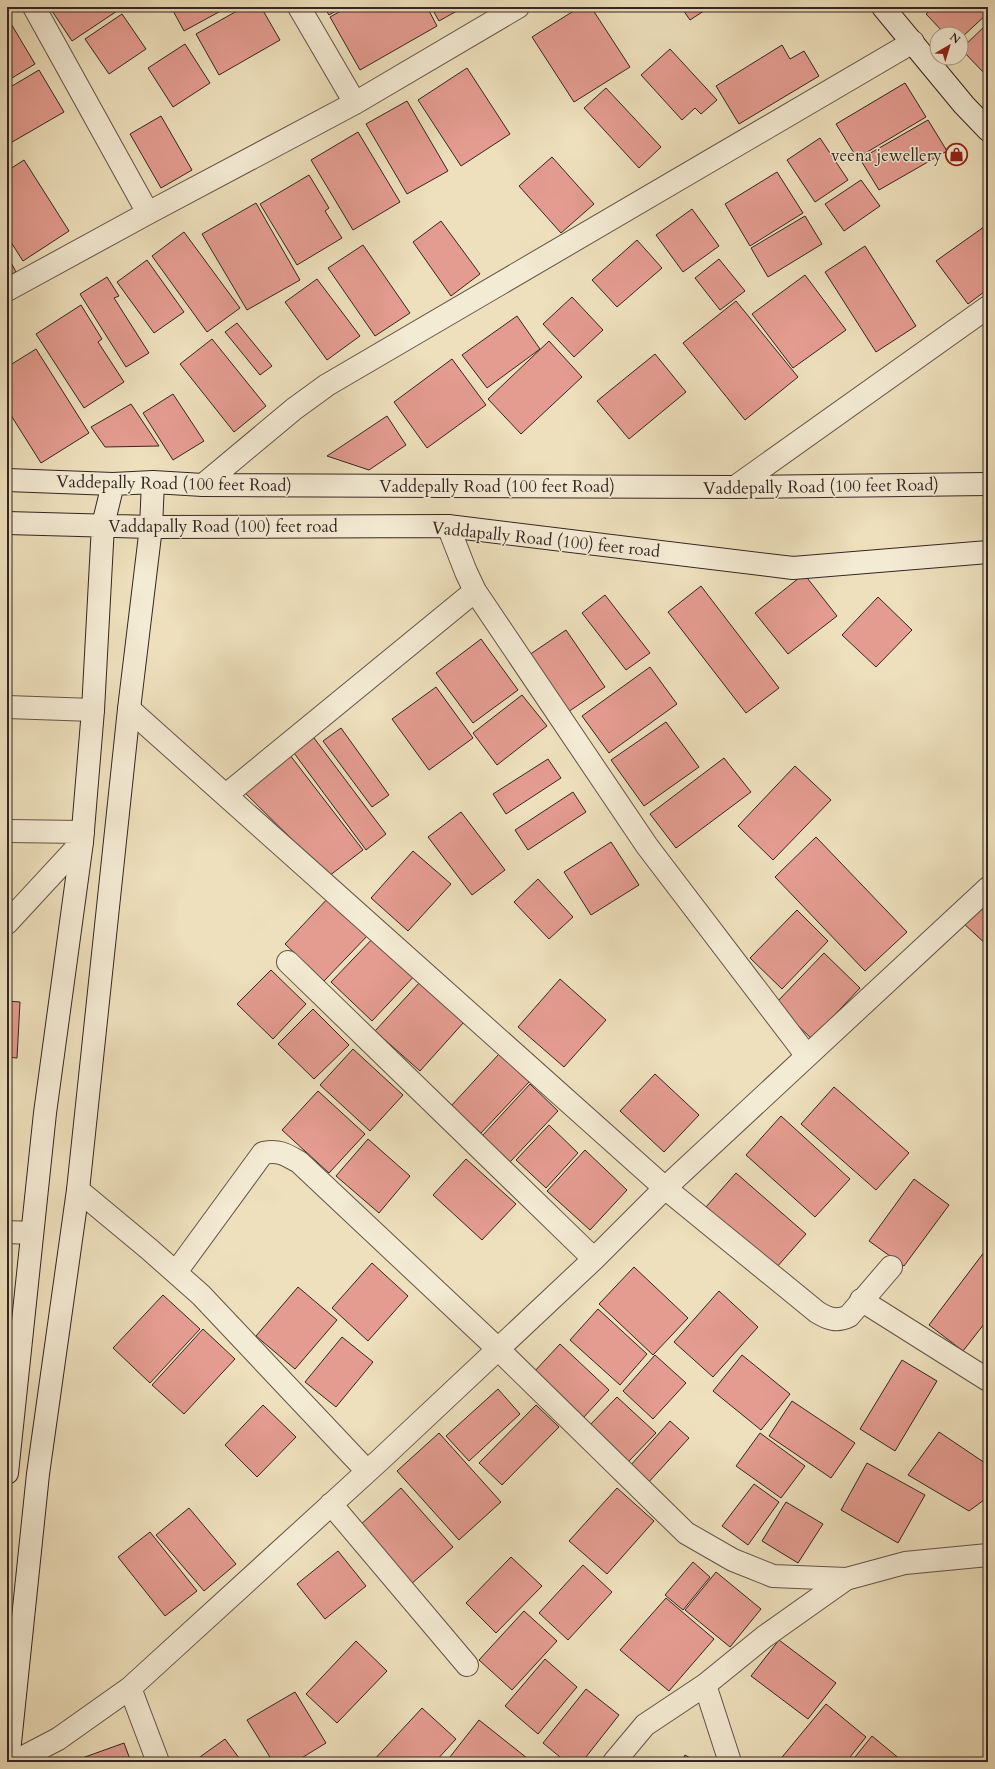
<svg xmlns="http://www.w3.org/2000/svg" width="995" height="1769" font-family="Cardo,serif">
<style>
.building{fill:#e49c90;stroke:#342621}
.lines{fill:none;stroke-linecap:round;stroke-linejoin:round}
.street-casing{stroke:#625448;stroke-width:24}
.secondary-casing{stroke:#342621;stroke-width:24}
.street{stroke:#f4ebd4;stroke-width:22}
.secondary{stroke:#f4ebd4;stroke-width:22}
.labels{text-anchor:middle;stroke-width:3;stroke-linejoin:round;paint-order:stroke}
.poi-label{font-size:17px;fill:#342621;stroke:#f4ebd4;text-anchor:end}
.street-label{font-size:17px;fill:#342621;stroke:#f4ebd4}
</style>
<rect width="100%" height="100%" fill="#eee0bd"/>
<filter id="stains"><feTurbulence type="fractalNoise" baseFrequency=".005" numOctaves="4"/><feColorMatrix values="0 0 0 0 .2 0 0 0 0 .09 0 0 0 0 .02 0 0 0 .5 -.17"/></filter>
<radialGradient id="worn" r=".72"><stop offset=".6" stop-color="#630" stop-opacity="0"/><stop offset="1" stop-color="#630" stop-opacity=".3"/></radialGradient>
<path class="building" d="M 59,7 L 123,7 L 72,41 L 52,11 Z
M 171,7 L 228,7 L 184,31 Z
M 244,7 L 261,7 L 280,40 L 219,75 L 196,34 Z
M 324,7 L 343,7 L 329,15 Z
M 348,7 L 427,7 L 437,26 L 360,70 L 330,17 Z
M 431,7 L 464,7 L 439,21 Z
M 580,7 L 591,7 L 630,67 L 574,102 L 532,37 Z
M 681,7 L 710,7 L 690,20 Z
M 934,7 L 988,7 L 988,13 L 961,38 L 961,34 L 945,34 L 926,14 Z
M 122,14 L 146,49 L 109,74 L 85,39 Z
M 7,17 L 35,64 L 7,81 Z
M 988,23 L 988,72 L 985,74 L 961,49 Z
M 185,44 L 210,83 L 173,107 L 148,68 Z
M 782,45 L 790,59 L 804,51 L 819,76 L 739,124 L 716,86 Z
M 670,49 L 717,100 L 701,114 L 695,108 L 682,120 L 641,75 Z
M 467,68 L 510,134 L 461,166 L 418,100 Z
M 39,70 L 64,112 L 7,145 L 7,89 Z
M 905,83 L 926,117 L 857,158 L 836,124 Z
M 606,88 L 661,147 L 639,168 L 584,108 Z
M 407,101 L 448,171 L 407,194 L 366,124 Z
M 161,116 L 192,170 L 161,188 L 130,134 Z
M 928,120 L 947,151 L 879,190 L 860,159 Z
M 358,132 L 400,202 L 353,230 L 311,160 Z
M 820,138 L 848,180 L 815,202 L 787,160 Z
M 552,157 L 594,204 L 561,233 L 519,186 Z
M 24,160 L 69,231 L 23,261 L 7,236 L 7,171 Z
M 777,172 L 803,213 L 750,246 L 725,204 Z
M 309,175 L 329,208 L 325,211 L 342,238 L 297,265 L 260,204 Z
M 861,180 L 880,206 L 844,231 L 825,204 Z
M 256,203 L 300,280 L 247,310 L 202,234 Z
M 692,209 L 719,246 L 683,272 L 656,235 Z
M 805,216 L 822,244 L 768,277 L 751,248 Z
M 441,221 L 480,274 L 451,296 L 413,242 Z
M 988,224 L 988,289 L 968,304 L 936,261 Z
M 184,232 L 240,308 L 207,332 L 152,256 Z
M 637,240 L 662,268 L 617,307 L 592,280 Z
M 363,245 L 410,313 L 375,336 L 328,268 Z
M 865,246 L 916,326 L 876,352 L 825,272 Z
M 7,255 L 16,272 L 7,277 Z
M 719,259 L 745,291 L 720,310 L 695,278 Z
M 147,260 L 184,312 L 154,333 L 117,282 Z
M 805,275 L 846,330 L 793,368 L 752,314 Z
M 107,277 L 119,296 L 114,298 L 149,353 L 126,367 L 80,294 Z
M 317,279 L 360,336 L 327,360 L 285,302 Z
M 572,297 L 603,330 L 574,357 L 543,324 Z
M 736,301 L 798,377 L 745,420 L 683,343 Z
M 81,305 L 102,339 L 98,342 L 124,382 L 84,408 L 36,334 Z
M 517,316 L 540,349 L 487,388 L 462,355 Z
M 237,323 L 272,366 L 260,375 L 225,332 Z
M 212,339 L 266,406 L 234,432 L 180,364 Z
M 549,341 L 582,377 L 521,434 L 488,399 Z
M 36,349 L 89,433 L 41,463 L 7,409 L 7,367 Z
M 655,354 L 686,392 L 629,439 L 597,401 Z
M 452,359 L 486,405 L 427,448 L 394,402 Z
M 173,394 L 204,441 L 173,460 L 143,413 Z
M 131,404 L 159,446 L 105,447 L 91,427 Z
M 387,416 L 406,445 L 369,470 L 327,456 Z
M 804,574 L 837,616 L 788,654 L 755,613 Z
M 701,586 L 779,688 L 746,713 L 668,612 Z
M 605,595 L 650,653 L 626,670 L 582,613 Z
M 878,597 L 912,630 L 876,667 L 842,635 Z
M 566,630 L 605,687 L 568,712 L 529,655 Z
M 481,639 L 518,690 L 473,723 L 436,673 Z
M 650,667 L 677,704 L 609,753 L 582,716 Z
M 436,687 L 473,738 L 429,770 L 392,719 Z
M 522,695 L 547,726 L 497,765 L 473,733 Z
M 666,722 L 699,767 L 644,806 L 611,760 Z
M 341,728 L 389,795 L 372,807 L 323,741 Z
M 311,734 L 386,834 L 366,850 L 291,749 Z
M 286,750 L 363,850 L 329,876 L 238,786 Z
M 724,758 L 751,792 L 676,848 L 650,814 Z
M 548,759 L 561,778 L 506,814 L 493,794 Z
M 795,766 L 831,800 L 773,860 L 738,826 Z
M 573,792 L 586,812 L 528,850 L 515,830 Z
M 461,812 L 505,870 L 472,895 L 428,837 Z
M 816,837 L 907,932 L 865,971 L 775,877 Z
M 611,842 L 639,885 L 591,915 L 564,872 Z
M 413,851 L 451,884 L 408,931 L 371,898 Z
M 538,879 L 573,917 L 549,939 L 514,902 Z
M 988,893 L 988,946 L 962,922 Z
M 330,896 L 370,933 L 324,981 L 285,944 Z
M 797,910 L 828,941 L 782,989 L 750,958 Z
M 377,934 L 418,972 L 372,1021 L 331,982 Z
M 824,953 L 860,988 L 812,1039 L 775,1004 Z
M 271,970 L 306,1004 L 273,1039 L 237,1004 Z
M 560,979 L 606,1020 L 564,1067 L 518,1027 Z
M 420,982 L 464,1022 L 420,1071 L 375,1031 Z
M 7,1001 L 20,1002 L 17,1058 L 7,1057 Z
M 313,1009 L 349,1045 L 314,1079 L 278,1044 Z
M 353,1049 L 403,1095 L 370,1131 L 320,1085 Z
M 499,1054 L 529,1082 L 481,1133 L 451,1106 Z
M 655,1074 L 699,1115 L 664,1152 L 620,1111 Z
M 530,1084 L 558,1111 L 510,1162 L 482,1136 Z
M 834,1087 L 909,1153 L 876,1190 L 801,1124 Z
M 318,1091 L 365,1134 L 329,1173 L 282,1130 Z
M 781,1116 L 850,1179 L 815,1217 L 746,1155 Z
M 549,1125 L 578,1153 L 546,1188 L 516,1160 Z
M 368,1139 L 410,1176 L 379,1213 L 336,1176 Z
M 585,1150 L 627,1190 L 590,1230 L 547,1191 Z
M 466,1159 L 516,1204 L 482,1240 L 433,1195 Z
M 736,1173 L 806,1234 L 776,1268 L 706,1207 Z
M 914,1179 L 949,1205 L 904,1266 L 869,1241 Z
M 988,1247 L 988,1319 L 963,1351 L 929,1325 Z
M 372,1263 L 408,1296 L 368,1341 L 332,1308 Z
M 634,1267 L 688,1318 L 653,1355 L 599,1304 Z
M 298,1287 L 337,1320 L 295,1369 L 256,1336 Z
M 719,1291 L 758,1327 L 713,1377 L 674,1342 Z
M 163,1295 L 200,1329 L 150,1383 L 113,1348 Z
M 598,1309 L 647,1354 L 620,1385 L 570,1340 Z
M 203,1329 L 235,1359 L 184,1414 L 152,1385 Z
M 342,1337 L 373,1362 L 336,1407 L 305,1382 Z
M 560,1344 L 609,1390 L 583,1418 L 533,1373 Z
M 655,1355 L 686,1383 L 653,1419 L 623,1391 Z
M 742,1355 L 790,1394 L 761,1430 L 713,1391 Z
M 902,1360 L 937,1381 L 895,1451 L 860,1429 Z
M 498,1389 L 520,1414 L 469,1461 L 446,1436 Z
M 617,1397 L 656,1433 L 628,1462 L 589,1426 Z
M 792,1401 L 855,1443 L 831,1478 L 769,1436 Z
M 263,1405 L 296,1437 L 257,1477 L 225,1445 Z
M 536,1405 L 559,1427 L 502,1485 L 479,1463 Z
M 670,1421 L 689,1438 L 647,1484 L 629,1467 Z
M 939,1432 L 988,1465 L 988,1497 L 969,1511 L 908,1475 Z
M 439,1433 L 501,1502 L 459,1540 L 397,1471 Z
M 760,1433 L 805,1466 L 781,1498 L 736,1466 Z
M 867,1463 L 925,1495 L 898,1543 L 841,1510 Z
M 754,1484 L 779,1502 L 748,1545 L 722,1526 Z
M 401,1488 L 453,1547 L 410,1585 L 359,1526 Z
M 617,1488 L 654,1521 L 607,1574 L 569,1541 Z
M 786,1502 L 823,1524 L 798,1563 L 762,1541 Z
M 189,1508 L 236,1564 L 204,1591 L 156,1535 Z
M 150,1532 L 197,1591 L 165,1616 L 118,1557 Z
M 338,1551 L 366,1586 L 325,1619 L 297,1584 Z
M 511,1557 L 542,1586 L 496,1633 L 466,1603 Z
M 693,1562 L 710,1577 L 683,1610 L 665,1595 Z
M 583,1565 L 612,1592 L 568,1640 L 539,1613 Z
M 716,1572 L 761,1609 L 730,1647 L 685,1610 Z
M 666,1598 L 714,1639 L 669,1691 L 620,1650 Z
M 524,1611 L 557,1641 L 512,1690 L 479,1660 Z
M 779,1640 L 836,1683 L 808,1719 L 751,1676 Z
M 356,1641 L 387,1671 L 337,1723 L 306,1694 Z
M 545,1659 L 577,1687 L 538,1734 L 505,1706 Z
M 586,1689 L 619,1715 L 582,1762 L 566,1762 L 543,1743 Z
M 295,1692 L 326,1743 L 295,1762 L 273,1762 L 247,1720 Z
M 826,1704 L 866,1737 L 846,1762 L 778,1762 Z
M 422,1708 L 456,1739 L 435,1762 L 372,1762 Z
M 479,1720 L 532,1762 L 446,1762 Z
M 872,1736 L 901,1760 L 899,1762 L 851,1762 Z
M 225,1739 L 242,1762 L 193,1762 Z
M 124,1743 L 131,1762 L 71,1762 Z
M 685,1755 L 697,1762 L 681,1762 Z"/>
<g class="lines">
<defs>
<path id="street" d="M 34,7 L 148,213
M 299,7 L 355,103
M 7,290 L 148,213 L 355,103 L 518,7
M 203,485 L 294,409 L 327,385 L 913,42
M 735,487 L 988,307
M 448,526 L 466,572 L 475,591 L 647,846 L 807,1056
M 7,707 L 93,710
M 129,709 L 665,1188 L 817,1312 C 828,1319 837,1322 849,1316 L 891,1267
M 226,795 L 475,591
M 7,831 L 83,832
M 7,923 L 82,842
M 288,962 L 594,1259
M 78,1190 L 149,1249 L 201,1295 L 367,1471
M 7,1232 L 32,1233
M 176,1272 L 263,1153 C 279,1150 285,1154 299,1162 L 498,1349 L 686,1533 L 733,1560 L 773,1576 L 846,1579
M 861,1300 L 988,1380
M 331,1504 L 467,1665
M 705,1685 L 730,1762
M 130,1688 L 158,1762
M 14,1762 L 58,1739 L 130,1688 L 381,1459 L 594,1259 L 665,1188 L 988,888
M 614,1762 L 645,1725 L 705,1685 L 764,1637 L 846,1579 L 905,1563 L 988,1555"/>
<path id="secondary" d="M 883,7 L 964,105 L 988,130
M 7,480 L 113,484 L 153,482 L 203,485 L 735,487 L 988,484
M 7,523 L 151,527 L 448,526 L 793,568 L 988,552
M 7,1473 L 45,1113 L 82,842 L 93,710 L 103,525 L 113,484
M 8,1762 L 38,1474 L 78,1190 L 129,709 L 151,527 L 153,482"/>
</defs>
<use href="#street" class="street-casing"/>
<use href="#secondary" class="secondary-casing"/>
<use href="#street" class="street"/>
<use href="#secondary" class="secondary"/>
</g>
<defs>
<symbol id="shop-ring" viewBox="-11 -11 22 22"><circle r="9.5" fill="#f4ebd4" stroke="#8f2418" stroke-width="1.5"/><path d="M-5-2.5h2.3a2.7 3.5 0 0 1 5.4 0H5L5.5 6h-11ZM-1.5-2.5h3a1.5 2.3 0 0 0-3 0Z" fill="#8f2418"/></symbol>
</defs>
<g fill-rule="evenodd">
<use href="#shop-ring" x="944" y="142" width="25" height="25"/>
</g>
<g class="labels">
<g class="poi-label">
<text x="942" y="161">veena jewellery</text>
</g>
<g class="street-label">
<text transform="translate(174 483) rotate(1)" y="6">Vaddepally Road (100 feet Road)</text>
<text x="497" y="492">Vaddepally Road (100 feet Road)</text>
<text transform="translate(821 486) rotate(-1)" y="6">Vaddepally Road (100 feet Road)</text>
<text x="223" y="532">Vaddapally Road (100) feet road</text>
<text transform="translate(546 539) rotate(6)" y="6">Vaddapally Road (100) feet road</text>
</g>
</g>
<rect width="995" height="1769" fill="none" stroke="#eee0bd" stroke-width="24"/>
<rect x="8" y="8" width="979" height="1753" fill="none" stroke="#342621" stroke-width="2"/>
<rect x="12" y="12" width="971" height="1745" fill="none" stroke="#342621"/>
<g transform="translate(949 46) rotate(38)"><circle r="19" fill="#f4ebd4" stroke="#a79c8c"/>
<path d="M0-3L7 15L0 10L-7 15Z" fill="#8f2418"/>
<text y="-6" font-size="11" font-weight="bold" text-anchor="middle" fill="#342621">N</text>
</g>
<rect width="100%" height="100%" filter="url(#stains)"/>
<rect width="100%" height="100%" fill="url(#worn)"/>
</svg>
